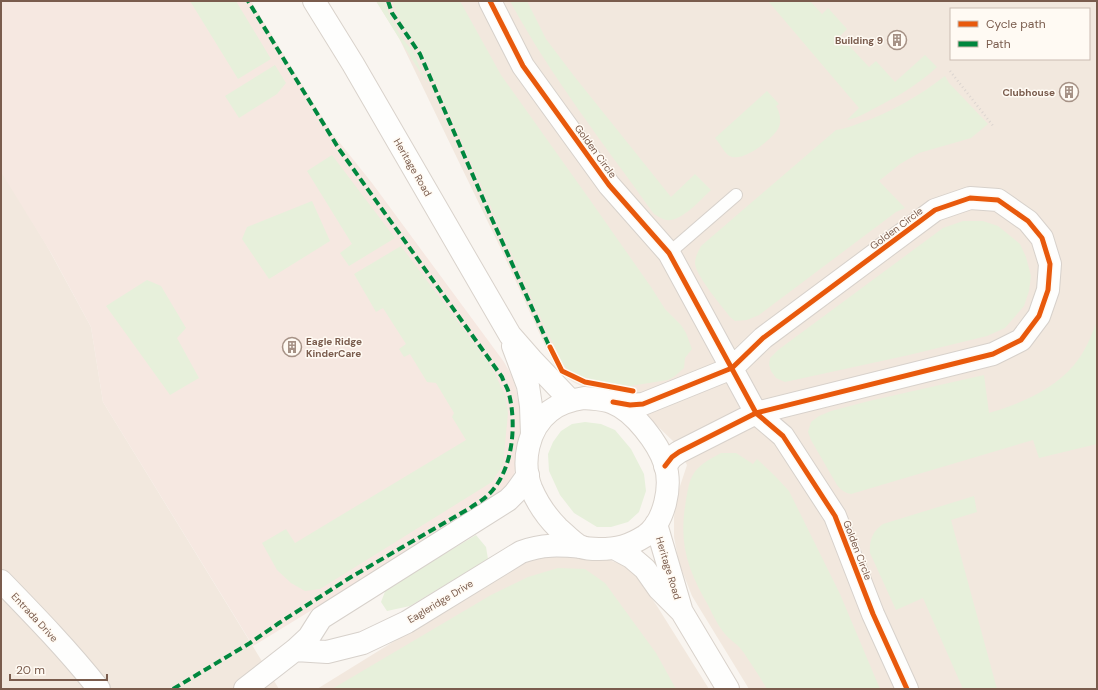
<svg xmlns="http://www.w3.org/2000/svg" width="1098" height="690" font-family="'DM Sans',sans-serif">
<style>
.residential{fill:#f2e8de;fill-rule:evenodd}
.commercial{fill:#f6e8e1}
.green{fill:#e7f0db}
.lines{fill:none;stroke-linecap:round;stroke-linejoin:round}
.service-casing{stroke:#d7d1cb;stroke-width:14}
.minor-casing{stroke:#d7d1cb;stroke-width:24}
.secondary-casing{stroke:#d9d2cb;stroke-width:24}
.path{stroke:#dcd5d0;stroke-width:2.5;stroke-dasharray:1 3;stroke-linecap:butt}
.service{stroke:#fefefd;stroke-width:12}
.minor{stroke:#fefefd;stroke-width:22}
.secondary{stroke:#fefefd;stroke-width:22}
.quiet{stroke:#00873e;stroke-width:4;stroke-dasharray:8 4;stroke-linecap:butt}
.cycleway-casing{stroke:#fffaf3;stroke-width:8}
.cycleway{stroke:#e8590c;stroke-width:5}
.labels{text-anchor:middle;stroke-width:3;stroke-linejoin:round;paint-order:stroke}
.poi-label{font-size:10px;font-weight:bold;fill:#7a5c4d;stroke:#fffaf3;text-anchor:end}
.street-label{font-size:10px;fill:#7a5c4d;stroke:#fffaf3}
</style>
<rect width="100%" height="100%" fill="#f9f5f0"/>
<path class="residential" d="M 376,1 L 1097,1 L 1097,689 L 749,689 L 692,596 L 679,563 L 674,537 L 674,517 L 679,489 L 687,465 L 675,443 L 649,418 L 573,382 L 561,374 L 554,365 L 501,249 L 399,38 ZM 951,9 L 1089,9 L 1089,59 L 951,59 Z
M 1,170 L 47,246 L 91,327 L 103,402 L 279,689 L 1,689 Z
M 556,556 L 609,560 L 623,565 L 635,575 L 657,606 L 709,689 L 317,689 L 422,624 L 526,561 L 540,557 Z"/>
<path class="commercial" d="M 1,1 L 251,1 L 332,133 L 372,183 L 504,362 L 512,376 L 516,389 L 521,414 L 520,434 L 514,476 L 501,494 L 253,646 L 103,402 L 91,327 L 51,253 L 1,172 Z"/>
<path class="green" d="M 190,1 L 236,1 L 271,59 L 238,79 Z
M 376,1 L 384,1 L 391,19 L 402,38 L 412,50 L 428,85 Z
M 393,1 L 460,1 L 501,75 L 590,200 L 651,287 L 665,309 L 681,325 L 686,333 L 692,349 L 685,358 L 684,368 L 675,376 L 668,380 L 630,386 L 589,380 L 577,376 L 568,370 L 563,364 L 537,310 L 422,52 C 418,45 412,38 407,31 C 401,22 396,11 393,1 Z
M 510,1 L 527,1 L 546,39 L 574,76 L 671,197 L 695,174 L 711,190 C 700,200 682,222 666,220 C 662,219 658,216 654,214 C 604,144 551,77 510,1 Z
M 768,1 L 810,1 L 822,14 L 828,8 L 847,29 L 840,36 L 869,67 L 876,61 L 895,82 L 925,55 L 937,67 C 919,84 897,97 875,108 C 866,113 857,118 847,120 L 859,108 Z
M 275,65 L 286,83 L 277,94 L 239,118 L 225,96 Z
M 945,76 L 949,83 L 988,124 L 971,138 L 919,153 L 900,164 L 879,181 L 905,208 L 896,212 L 759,315 L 747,320 L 735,321 L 730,317 C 721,305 697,277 695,264 C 695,257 698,252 701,246 L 836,130 C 844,129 852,126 860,123 C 890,113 919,96 945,76 Z
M 767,91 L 779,104 L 776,106 C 780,112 782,122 778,129 C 771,140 741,165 728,155 C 724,152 719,142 715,138 Z
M 332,155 L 395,238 L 349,266 L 340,253 L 352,244 L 307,171 Z
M 312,201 L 330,241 L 269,279 L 242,239 L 247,227 Z
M 963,221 L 983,221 L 998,226 L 1020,244 L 1026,257 L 1031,276 L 1029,291 L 1024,306 L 1005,328 L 987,336 L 909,355 L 785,382 L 776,378 L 771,371 L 769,365 L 770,358 L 778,350 L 943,228 Z
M 401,246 L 488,362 L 495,374 L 505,395 L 508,413 L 503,465 L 492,482 L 320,589 L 305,591 L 291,583 L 277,570 L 262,543 L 286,529 L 295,543 L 466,440 L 452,417 L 454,413 L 436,383 L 427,382 L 410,354 L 404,357 L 399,349 L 406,344 L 383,308 L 376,312 L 354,274 Z
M 147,280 L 161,286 L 186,328 L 177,338 L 199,378 L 170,395 L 106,306 Z
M 1097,321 L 1097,444 L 1039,458 L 1033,440 L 851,494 C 845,493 841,490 837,485 L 811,440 L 808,432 L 811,422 L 819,416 L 831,411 L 869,401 L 984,375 L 989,413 C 1020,404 1053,390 1074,365 C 1085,352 1091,337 1097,321 Z
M 585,422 L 601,424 L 615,430 L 631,449 L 644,474 L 646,491 L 639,512 L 628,522 L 611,527 L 597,527 L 574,513 L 560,495 L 549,471 L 548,454 L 553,442 L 561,431 L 572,424 Z
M 721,453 L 736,453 L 753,464 L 757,459 L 775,476 L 789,491 L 840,594 L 880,689 L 767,689 C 760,677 752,665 744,653 C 739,645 731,641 725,634 C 718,626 713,615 708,605 C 689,572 679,546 685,507 C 690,474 691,469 721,453 Z
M 974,496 L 977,512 L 951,520 L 997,689 L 963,689 L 923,598 L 896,610 L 870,553 C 869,540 873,531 883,524 Z
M 476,535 L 486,547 L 488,559 L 410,606 L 387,611 L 381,602 L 386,589 Z
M 558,568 L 585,569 L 605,583 L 656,653 L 676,689 L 332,689 L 491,595 L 528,577 Z"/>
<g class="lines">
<defs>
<path id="service" d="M 669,253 L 736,195"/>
<path id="minor" d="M 490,1 L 523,66 L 609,185 L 669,253 L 756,413 L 783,436 L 835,516 L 873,614 L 907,689
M 613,402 L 630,405 L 643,404 L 732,368 L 763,338 L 935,210 L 970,198 L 998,200 L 1028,221 L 1042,238 L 1050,264 L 1048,290 L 1039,316 L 1021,340 L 993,354 L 756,413 L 679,452 L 672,457 L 665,466
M 1,581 C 35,616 69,651 99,689
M 295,650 L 327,652 L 363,643 L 407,622 L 521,552 C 543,544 559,545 582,547
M 245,689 L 295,650 L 309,637 L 321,618 L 508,500 L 515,493 L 528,475"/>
<path id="secondary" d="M 314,1 L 353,64 L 510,335 L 531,359 L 570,400
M 513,346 L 528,386 L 531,406 L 532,434
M 584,398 C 593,399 605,399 613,403 C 634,411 658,443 665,464 C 672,486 665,522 645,536 C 629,546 618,549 599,549 C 594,549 587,549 581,547 C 573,543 565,534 558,528 C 547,517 537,502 531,488 C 521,462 528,428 550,411 C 560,403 571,400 584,398 Z
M 656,524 L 681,609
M 616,549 L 631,557 L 645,569 L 659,589 L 682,612 L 728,689"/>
</defs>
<use href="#service" class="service-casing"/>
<use href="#minor" class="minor-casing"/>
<use href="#secondary" class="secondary-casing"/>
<path class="path" d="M 950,71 L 994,127"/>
<use href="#service" class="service"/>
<use href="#minor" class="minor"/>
<use href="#secondary" class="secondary"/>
<path class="quiet" d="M 388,1 L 392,13 L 420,54 L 491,217 L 551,350
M 173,689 L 250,643 L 279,623 L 351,577 L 470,508 C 475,504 482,501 487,496 C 513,473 517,425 509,394 C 508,388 504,383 502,377 L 339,149 L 248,1"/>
<defs>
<path id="cycleway" d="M 490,1 L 523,66 L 609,185 L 669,253 L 756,413 L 783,436 L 835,516 L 873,614 L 907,689
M 550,347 L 562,371 L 585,382 L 633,391
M 613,402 L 630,405 L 643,404 L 732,368 L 763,338 L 935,210 L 970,198 L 998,200 L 1028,221 L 1042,238 L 1050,264 L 1048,290 L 1039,316 L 1021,340 L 993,354 L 756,413 L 679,452 L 672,457 L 665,466"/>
</defs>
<use href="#cycleway" class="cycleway-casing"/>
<use href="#cycleway" class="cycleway"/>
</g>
<defs>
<symbol id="building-ring" viewBox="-11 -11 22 22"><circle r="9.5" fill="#fffaf3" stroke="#a69286" stroke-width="1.5"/><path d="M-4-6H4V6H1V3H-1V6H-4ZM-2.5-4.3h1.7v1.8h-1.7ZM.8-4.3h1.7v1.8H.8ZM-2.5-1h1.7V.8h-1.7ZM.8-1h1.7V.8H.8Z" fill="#a69286"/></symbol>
</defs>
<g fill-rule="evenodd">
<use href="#building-ring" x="886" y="29" width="22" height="22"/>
<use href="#building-ring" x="1058" y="81" width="22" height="22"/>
<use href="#building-ring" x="281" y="336" width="22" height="22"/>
</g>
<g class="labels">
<g class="poi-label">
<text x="883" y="44">Building 9</text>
<text x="1055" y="96">Clubhouse</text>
<text x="306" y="345" text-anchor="start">Eagle Ridge<tspan x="306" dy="12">KinderCare</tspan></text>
</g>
<g class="street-label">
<text transform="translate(596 151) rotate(54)" y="4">Golden Circle</text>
<text transform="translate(413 167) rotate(60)" y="4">Heritage Road</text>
<text transform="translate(896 228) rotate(-37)" y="4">Golden Circle</text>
<text transform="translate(858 550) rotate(69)" y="4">Golden Circle</text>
<text transform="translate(669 568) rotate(73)" y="4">Heritage Road</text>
<text transform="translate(440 601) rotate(-31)" y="4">Eagleridge Drive</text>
<text transform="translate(35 617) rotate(47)" y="4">Entrada Drive</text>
</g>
</g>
<rect width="1098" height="690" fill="none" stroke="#7a5c4d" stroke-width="4"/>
<rect x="950" y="8" width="140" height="52" fill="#fffaf3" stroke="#cabbb1"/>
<rect x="958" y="21" width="20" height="6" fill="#e8590c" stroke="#cabbb1"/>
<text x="986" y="28" font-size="12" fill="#7a5c4d">Cycle path</text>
<rect x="958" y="41" width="20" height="6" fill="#00873e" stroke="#cabbb1"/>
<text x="986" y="48" font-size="12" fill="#7a5c4d">Path</text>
<path d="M10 674v6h97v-6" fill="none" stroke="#7a5c4d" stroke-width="2"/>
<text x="16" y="674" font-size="12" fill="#7a5c4d" stroke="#fffaf3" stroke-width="3" paint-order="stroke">20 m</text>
</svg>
